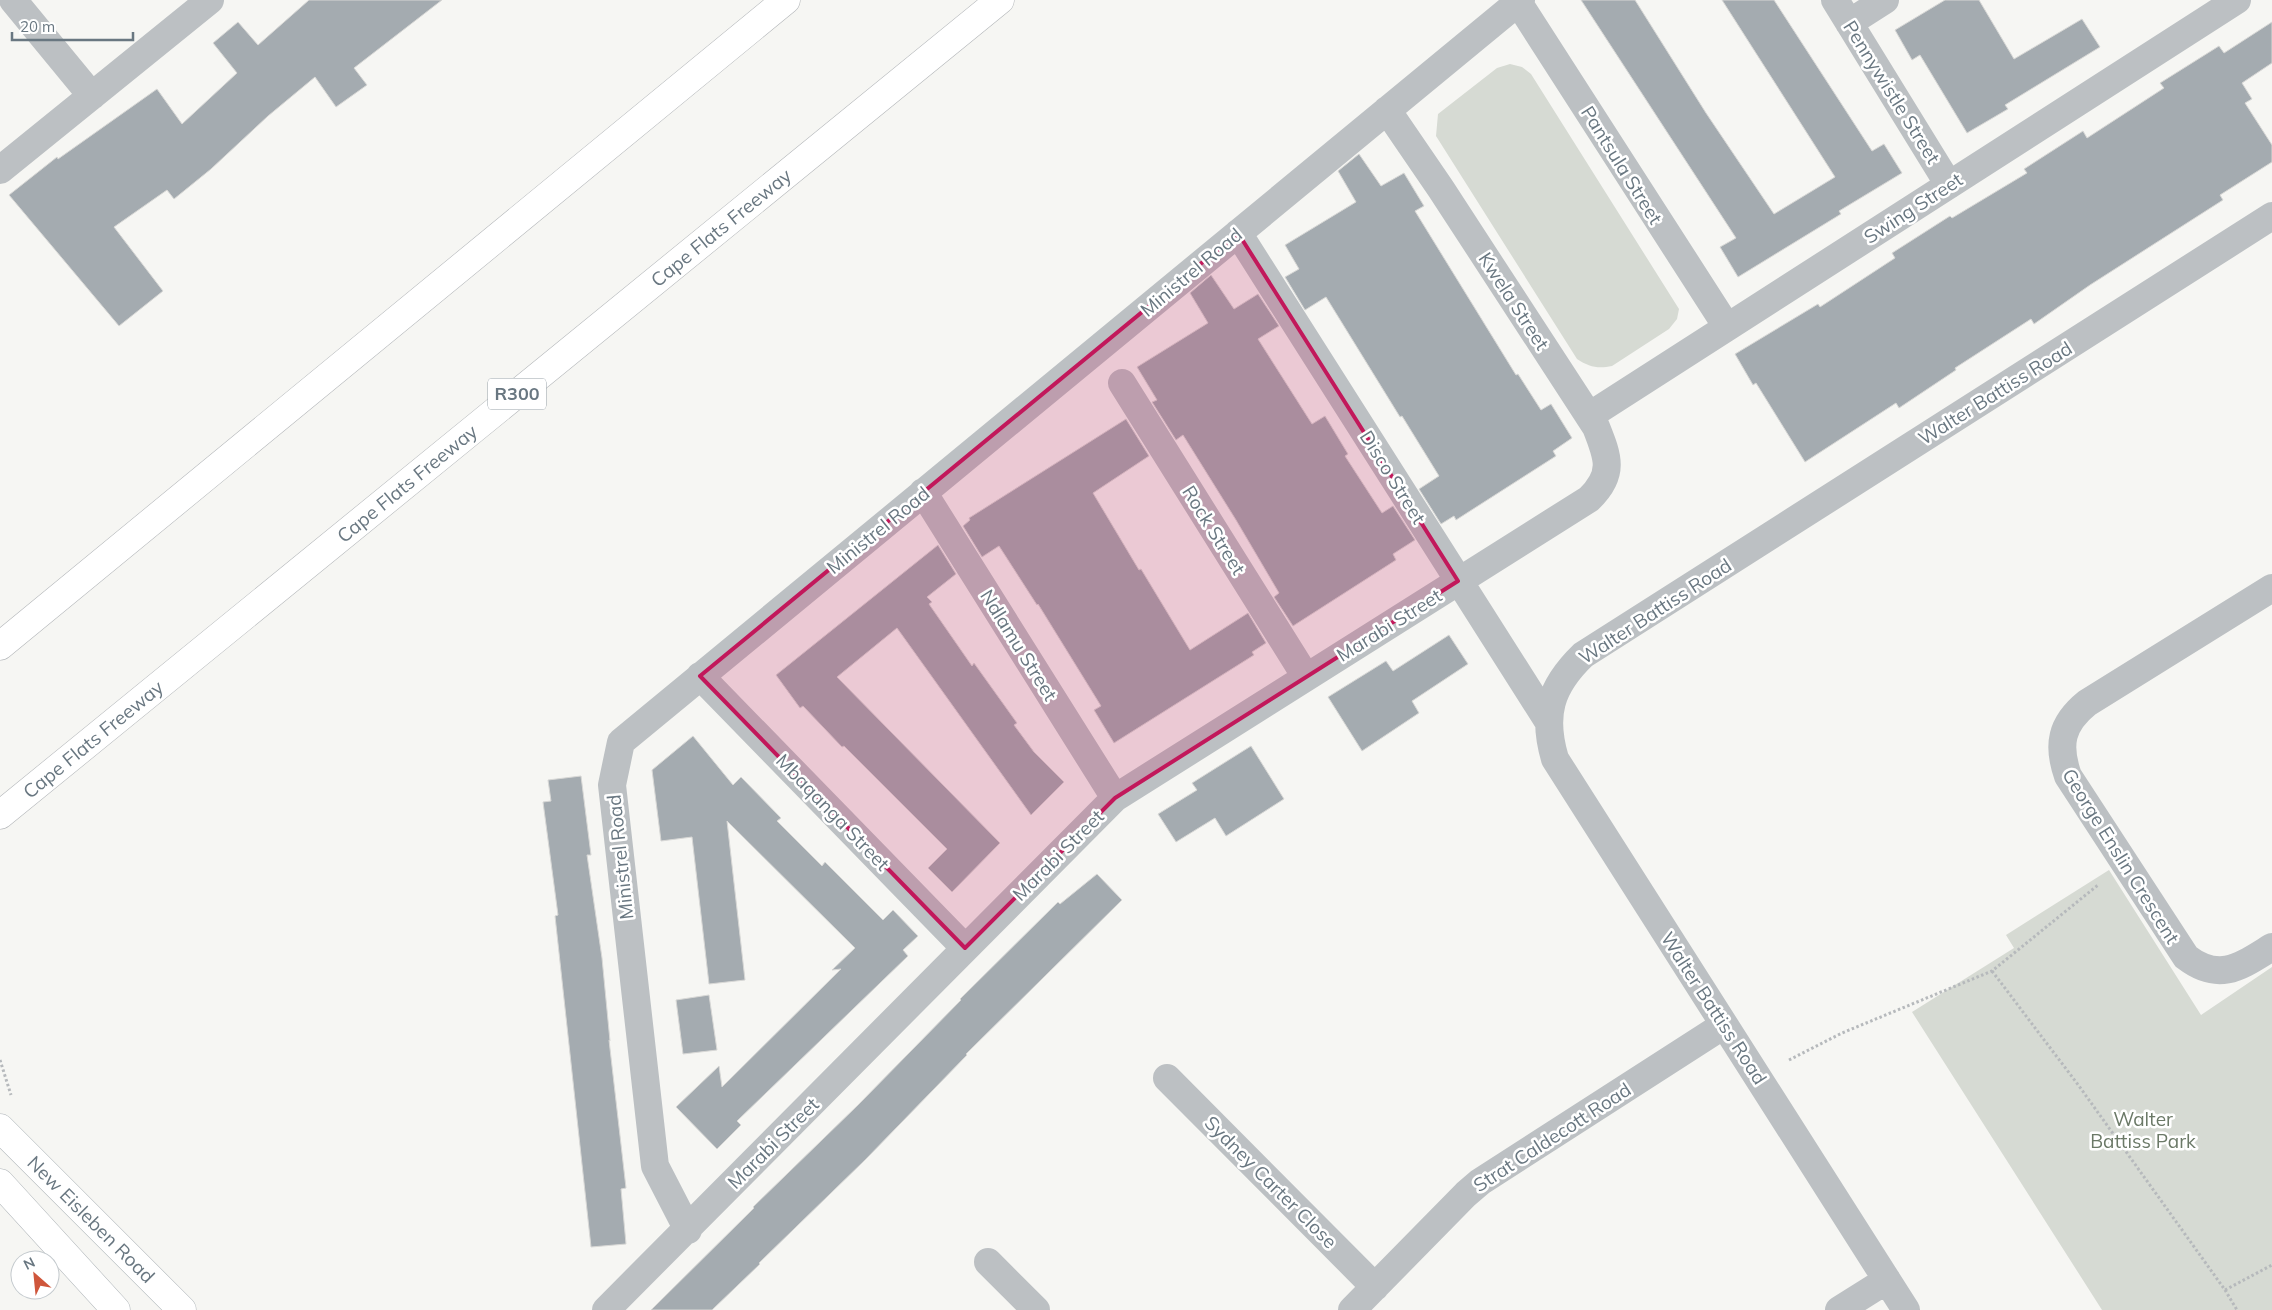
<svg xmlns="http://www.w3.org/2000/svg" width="2272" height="1310" font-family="Mulish,sans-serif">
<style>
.green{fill:#d6dad3}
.building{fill:#a4abb0;stroke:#d8d8d6}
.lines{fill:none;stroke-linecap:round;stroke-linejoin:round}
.secondary-casing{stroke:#aeb4b8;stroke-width:29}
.highway-casing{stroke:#b2b5b8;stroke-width:29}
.path{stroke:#b6b9bc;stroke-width:3;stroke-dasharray:2.5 2.5;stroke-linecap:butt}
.street{stroke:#bcc0c3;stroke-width:28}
.secondary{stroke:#fff;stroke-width:28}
.highway{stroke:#fff;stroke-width:28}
.marked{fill:#c2185b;fill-opacity:0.2;stroke:#c2185b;stroke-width:4;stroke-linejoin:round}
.labels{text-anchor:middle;stroke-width:5;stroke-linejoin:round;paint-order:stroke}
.shield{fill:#fff;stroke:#96a0a7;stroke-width:1}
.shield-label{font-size:18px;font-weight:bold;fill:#697781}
.street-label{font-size:19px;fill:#697781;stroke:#fff}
.park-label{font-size:19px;fill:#6b7967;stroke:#fff}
</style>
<rect width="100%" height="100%" fill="#f6f6f3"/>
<path class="green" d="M 1510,64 L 1522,67 L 1531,74 L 1679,309 L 1677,319 L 1669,329 L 1612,366 C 1598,369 1589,367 1577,359 L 1436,136 L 1438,114 L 1497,68 Z
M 2109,870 L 2201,1015 L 2272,967 L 2272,1310 L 2102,1310 L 1912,1012 L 2014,948 L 2006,935 Z"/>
<path class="building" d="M 309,0 L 442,0 L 354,68 L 367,85 L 336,107 L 315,77 L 268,116 L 211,169 L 174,199 L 167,190 L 114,227 L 163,291 L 119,326 L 9,195 L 57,157 L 58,159 L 157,89 L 182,124 L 237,73 L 213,43 L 238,22 L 258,45 Z
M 1581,0 L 1635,0 L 1706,113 L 1774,214 L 1835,177 L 1722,0 L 1774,0 L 1872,151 L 1884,144 L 1902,173 L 1839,211 L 1841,214 L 1738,277 L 1720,247 L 1736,238 Z
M 1945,0 L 1979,0 L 2014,59 L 2082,19 L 2100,47 L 2005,105 L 2008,109 L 1967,133 L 1920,55 L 1912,60 L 1895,30 Z
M 2272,22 L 2272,63 L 2242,83 L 2252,99 L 2245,103 L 2272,145 L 2272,162 L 2220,195 L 2223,200 L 2090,285 L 2034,324 L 2031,319 L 1955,368 L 1956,370 L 1899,408 L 1896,403 L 1805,462 L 1756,383 L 1753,385 L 1735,354 L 1818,304 L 1820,307 L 1895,258 L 1892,253 L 1950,216 L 1952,218 L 2027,173 L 2024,169 L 2083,131 L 2087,138 L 2164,88 L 2160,83 L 2219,46 L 2224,53 Z
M 1359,154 L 1381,186 L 1404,173 L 1424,206 L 1415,211 L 1516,375 L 1518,374 L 1541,410 L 1551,404 L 1572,438 L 1553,451 L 1556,456 L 1456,520 L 1454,516 L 1441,524 L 1419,489 L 1439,476 L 1402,416 L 1400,417 L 1326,297 L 1305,310 L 1285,277 L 1299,269 L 1285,245 L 1356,202 L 1338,171 Z
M 1211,275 L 1234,309 L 1258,294 L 1279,326 L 1258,339 L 1312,424 L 1325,416 L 1348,454 L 1345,456 L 1382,513 L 1393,506 L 1415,540 L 1393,554 L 1396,560 L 1293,626 L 1274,597 L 1279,593 L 1236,520 L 1183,435 L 1176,440 L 1152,402 L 1157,400 L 1137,367 L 1208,323 L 1190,293 Z
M 1126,419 L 1149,456 L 1093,493 L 1139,570 L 1141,569 L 1190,650 L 1248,613 L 1266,643 L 1252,652 L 1254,655 L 1114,743 L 1094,710 L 1101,706 L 1038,604 L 1037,605 L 999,546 L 982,557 L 963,526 L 970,520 L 969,518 Z
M 938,545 L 956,574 L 927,597 L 932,602 L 929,604 L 972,666 L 974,663 L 1017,723 L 1014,725 L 1034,752 L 1064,782 L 1031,815 L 897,628 L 837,677 L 1000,843 L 952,892 L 928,868 L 947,849 L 844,746 L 842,747 L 803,706 L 800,708 L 776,675 Z
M 1449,635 L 1468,664 L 1412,701 L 1419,713 L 1362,751 L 1328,697 L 1386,661 L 1393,671 Z
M 693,736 L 733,785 L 741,777 L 781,818 L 777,821 L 822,866 L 825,862 L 883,920 L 893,910 L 918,936 L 903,950 L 908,956 L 737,1121 L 741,1125 L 717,1149 L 676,1107 L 719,1066 L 722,1087 L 841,969 L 832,970 L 855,948 L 727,821 L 745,980 L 709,984 L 692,837 L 661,841 L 652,770 Z
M 1251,746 L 1284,799 L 1226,836 L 1215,818 L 1176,842 L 1158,814 L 1197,790 L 1192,783 Z
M 581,776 L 591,855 L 587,855 L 602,958 L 610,1041 L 609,1040 L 626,1188 L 621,1189 L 626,1244 L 591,1247 L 555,916 L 558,915 L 543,802 L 551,801 L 548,780 Z
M 1097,874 L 1122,900 L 966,1054 L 967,1055 L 865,1160 L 759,1263 L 760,1264 L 712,1310 L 651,1310 L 754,1208 L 753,1207 L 858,1105 L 961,1000 L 960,999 L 1058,902 L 1060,904 Z
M 709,995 L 717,1050 L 683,1054 L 676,1000 Z"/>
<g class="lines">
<defs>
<g id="secondary">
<path id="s1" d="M 0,1128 L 182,1310"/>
<path d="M 0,1183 L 116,1310"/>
</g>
<g id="highway">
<path d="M 0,646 L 786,0"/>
<path id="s2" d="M 0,815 L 1000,0"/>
</g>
</defs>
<use href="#secondary" class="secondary-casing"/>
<use href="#highway" class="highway-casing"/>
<path class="path" d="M 1992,971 L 2079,1086 L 2225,1290 L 2237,1310
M 0,1060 L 11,1095
M 1789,1060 L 1842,1033 L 1992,971 L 2098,885
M 2225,1290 L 2272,1265"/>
<path class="street" d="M 13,0 L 92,96
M 1835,0 L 1949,185
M 1518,2 L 1727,327
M 1849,23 L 1885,0
M 0,170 L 210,0
M 1238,233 L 1548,721
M 1122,383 L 1306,677
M 1589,416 L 2237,0
M 923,492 L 1115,798
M 2272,588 L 2087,703 C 2061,724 2057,745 2068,776 L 2186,957 C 2220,983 2241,966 2272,947
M 700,676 L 965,948
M 1167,1078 L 1375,1287
M 688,1230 L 655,1166 L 612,785 L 621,742 L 1521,0
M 988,1262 L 1036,1310
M 606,1310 L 1115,798 L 1589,499 C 1615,474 1608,457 1596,427 L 1441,189 L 1387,110
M 1352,1310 L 1466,1194 L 1480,1182 L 1724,1025
M 1839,1310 L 1887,1280
M 1906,1310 L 1555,759 C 1542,715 1550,687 1583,655 L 2272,216"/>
<use href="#secondary" class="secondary"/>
<use href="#highway" class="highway"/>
</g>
<path class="marked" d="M 1238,233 L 1458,581 L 1115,798 L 965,948 L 700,676 Z"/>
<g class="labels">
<rect class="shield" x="488" y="378.5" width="58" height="31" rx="4"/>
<g class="shield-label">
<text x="517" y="400">R300</text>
</g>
<g class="street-label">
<text transform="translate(1892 92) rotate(58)" y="7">Pennywistle Street</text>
<text transform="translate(1622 165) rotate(58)" y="7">Pantsula Street</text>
<text transform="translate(1913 208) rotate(-33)" y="7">Swing Street</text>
<text dy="7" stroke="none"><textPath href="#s2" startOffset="930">Cape Flats Freeway</textPath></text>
<text transform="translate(1191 272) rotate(-40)" y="7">Ministrel Road</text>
<text transform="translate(1514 301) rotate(57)" y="7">Kwela Street</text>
<text transform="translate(1995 393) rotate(-32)" y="7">Walter Battiss Road</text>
<text transform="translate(1393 477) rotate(58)" y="7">Disco Street</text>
<text dy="7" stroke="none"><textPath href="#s2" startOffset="525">Cape Flats Freeway</textPath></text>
<text transform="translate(878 530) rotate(-39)" y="7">Ministrel Road</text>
<text transform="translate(1214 530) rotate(58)" y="7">Rock Street</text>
<text transform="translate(1655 611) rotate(-33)" y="7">Walter Battiss Road</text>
<text transform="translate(1389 625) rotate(-32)" y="7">Marabi Street</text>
<text transform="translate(1019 645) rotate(58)" y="7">Ndlamu Street</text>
<text dy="7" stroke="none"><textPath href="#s2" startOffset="120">Cape Flats Freeway</textPath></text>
<text transform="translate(833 812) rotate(46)" y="7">Mbaqanga Street</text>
<text transform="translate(1058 855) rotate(-45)" y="7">Marabi Street</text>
<text transform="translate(2121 856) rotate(58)" y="7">George Enslin Crescent</text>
<text transform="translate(620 857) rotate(-96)" y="7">Ministrel Road</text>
<text transform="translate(1714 1008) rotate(57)" y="7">Walter Battiss Road</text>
<text transform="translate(1552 1137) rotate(-33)" y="7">Strat Caldecott Road</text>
<text transform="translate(773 1143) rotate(-45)" y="7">Marabi Street</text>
<text transform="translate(1271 1182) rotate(45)" y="7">Sydney Carter Close</text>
<text dy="7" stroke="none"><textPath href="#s1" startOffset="129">New Eisleben Road</textPath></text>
</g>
<g class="park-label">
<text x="2143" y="1126">Walter<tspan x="2143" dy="22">Battiss Park</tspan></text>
</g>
</g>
<g transform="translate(35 1275) rotate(333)"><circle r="24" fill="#ffffff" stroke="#c3c9cd"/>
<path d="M0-4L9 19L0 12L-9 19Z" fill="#cf563b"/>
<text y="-8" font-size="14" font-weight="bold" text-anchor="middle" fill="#697781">N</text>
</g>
<path d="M12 32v8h121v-8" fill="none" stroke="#697781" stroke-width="2.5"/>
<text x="20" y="32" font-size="15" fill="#697781" stroke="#ffffff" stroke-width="4" paint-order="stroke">20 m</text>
</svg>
